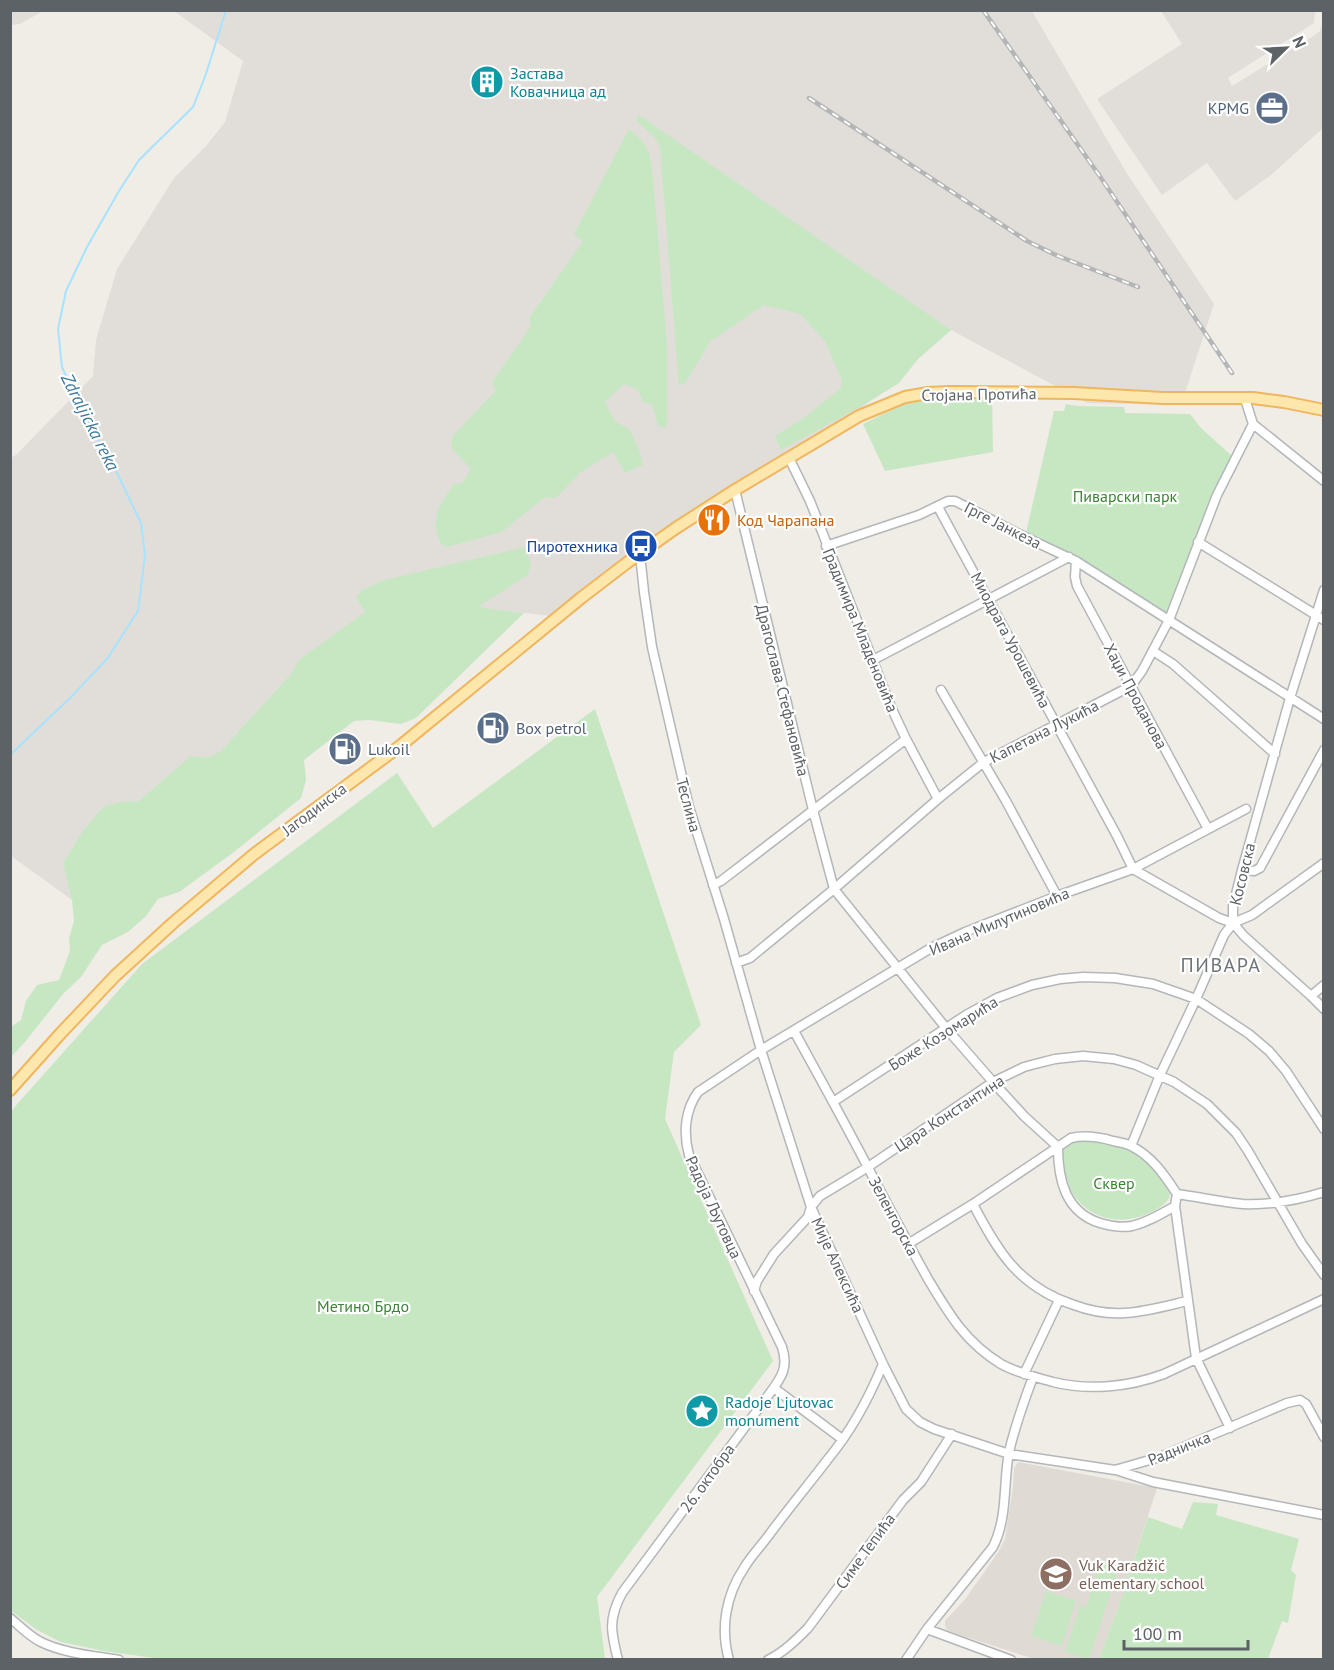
<svg xmlns="http://www.w3.org/2000/svg" width="1334" height="1670" font-family="'PT Sans',sans-serif">
<style>
.industrial{fill:#e1deda}
.education{fill:#dfdbd4}
.green{fill:#c7e7c3}
.lines{fill:none;stroke-linecap:round;stroke-linejoin:round}
.stream{stroke:#a7e3fe;stroke-width:2}
.minor-casing{stroke:#b3b7ba;stroke-width:11}
.major-casing{stroke:#f0b65e;stroke-width:14}
.minor{stroke:#fff;stroke-width:8}
.major{stroke:#fee7ac;stroke-width:10}
.rail-casing{stroke:#b4b5b6;stroke-width:4.5}
.rail{stroke:#fff;stroke-width:2;stroke-dasharray:7;stroke-linecap:butt}
.labels{text-anchor:middle;stroke-width:4.5;stroke-linejoin:round;paint-order:stroke}
.culture-label{font-size:16px;fill:#0d838f;stroke:#fff;text-anchor:start}
.service-label{font-size:16px;fill:#4e5e75;stroke:#fff;text-anchor:start}
.street-label{font-size:16px;fill:#5d6266;stroke:#fff}
.park-label{font-size:16px;fill:#3c8436;stroke:#fff}
.food-label{font-size:16px;fill:#c56008;stroke:#fff;text-anchor:start}
.transit-label{font-size:16px;fill:#164399;stroke:#fff;text-anchor:end}
.education-label{font-size:16px;fill:#785e54;stroke:#fff;text-anchor:start}
.water-label{font-size:18px;font-style:italic;fill:#3e799f;stroke:#fff}
.quarter-label{font-size:20px;letter-spacing:1.5px;fill:#6e7478;stroke:#fff}
</style>
<rect width="100%" height="100%" fill="#f0ece6"/>
<path class="industrial" d="M 10,11 L 11,10 L 43,11 L 20,24 L 11,25 Z
M 174,11 L 1032,11 L 1126,172 L 1214,304 L 1181,405 L 1087,403 L 951,330 L 841,426 L 669,534 L 560,617 L 395,598 L 72,900 L 11,856 L 11,458 L 17,454 L 93,376 L 96,340 L 117,269 L 174,178 L 206,146 L 225,122 L 243,61 Z
M 1161,11 L 1315,11 L 1314,23 L 1228,78 L 1232,86 L 1315,35 L 1320,31 L 1323,22 L 1323,128 L 1271,175 L 1235,201 L 1207,163 L 1162,195 L 1097,99 L 1182,44 Z"/>
<path class="education" d="M 1018,1462 L 1157,1488 L 1121,1600 L 1099,1659 L 1034,1659 L 957,1634 L 947,1630 L 945,1626 L 945,1621 L 966,1598 L 999,1551 L 1005,1539 L 1013,1487 L 1014,1468 Z"/>
<path class="green" d="M 639,115 L 951,330 L 918,359 L 899,383 L 867,403 L 781,450 L 775,436 L 802,419 L 840,389 L 842,381 L 825,341 L 800,314 L 764,305 L 710,342 L 686,382 L 679,386 L 660,148 L 655,138 L 636,120 Z
M 629,129 C 651,148 649,149 653,177 L 667,345 L 667,422 L 665,429 L 658,426 L 652,405 L 643,402 L 638,390 L 624,384 L 605,402 L 615,421 L 630,430 L 640,452 L 643,465 L 625,473 L 613,452 L 581,472 L 556,498 L 545,497 L 502,532 L 447,547 L 441,544 C 429,517 439,506 454,484 L 462,483 L 471,469 L 451,448 L 452,437 L 496,390 L 492,382 L 531,326 L 529,318 L 583,241 L 574,234 Z
M 992,397 L 993,452 L 885,471 L 863,424 L 916,398 Z
M 1066,404 L 1077,406 L 1124,407 L 1125,413 L 1190,414 L 1201,428 L 1233,457 L 1167,618 L 1025,537 L 1054,411 L 1064,411 Z
M 525,547 L 531,564 L 528,575 L 478,607 L 524,613 L 416,718 L 401,724 L 369,720 L 354,721 L 304,760 L 306,780 L 301,798 L 230,855 L 179,892 L 158,899 L 146,916 L 128,932 L 102,945 L 81,977 L 63,994 L 25,1042 L 11,1057 L 11,1027 L 21,1020 L 26,1001 L 37,985 L 59,980 L 70,951 L 69,938 L 74,921 L 72,900 L 63,863 L 82,832 L 103,807 L 119,802 L 139,801 L 191,756 L 208,758 L 221,751 L 290,675 L 299,660 L 365,612 L 356,597 L 362,590 L 384,580 Z
M 595,709 L 701,1025 L 674,1052 L 665,1119 L 773,1361 L 597,1597 L 605,1659 L 168,1660 L 104,1651 L 61,1642 L 37,1630 L 10,1610 L 11,1111 L 142,964 L 397,773 L 433,828 Z
M 1085,1140 C 1112,1143 1137,1148 1155,1170 C 1160,1176 1169,1184 1170,1193 C 1170,1199 1165,1204 1160,1207 C 1122,1232 1078,1219 1064,1175 C 1061,1168 1062,1159 1062,1152 L 1068,1144 Z
M 1193,1502 L 1218,1504 L 1216,1515 L 1299,1539 L 1291,1570 L 1296,1575 L 1288,1623 L 1282,1621 L 1268,1659 L 1099,1659 L 1121,1600 L 1148,1517 L 1182,1529 Z
M 1100,1561 L 1119,1567 L 1089,1659 L 1087,1659 L 1065,1652 L 1080,1606 L 1086,1607 Z
M 1046,1591 L 1076,1601 L 1062,1646 L 1031,1636 Z"/>
<g class="lines">
<path class="stream" d="M 10,755 L 70,698 L 107,659 L 138,611 L 145,555 L 141,523 L 117,473 L 77,401 L 62,367 L 58,329 L 66,291 L 87,247 L 119,191 L 139,160 L 193,107 L 206,74 L 226,10"/>
<defs>
<path id="minor" d="M 1245,399 L 1253,424 L 1324,481
M 789,458 L 810,501 L 891,707 L 906,739 L 938,799
M 735,490 L 813,810 L 834,889 L 946,1028 L 993,1082 L 1024,1116 L 1058,1147
M 938,507 L 1117,836 L 1133,869
M 1198,542 L 1324,620
M 826,546 L 919,515 L 948,501 L 955,501 L 1027,538 L 1076,561 L 1324,719
M 640,554 L 644,592 L 652,647 L 689,807 L 724,919 L 761,1050 L 811,1207 L 883,1364 L 906,1409 L 920,1422 L 934,1429 L 1009,1454 L 1115,1470 L 1160,1457 L 1287,1403 L 1300,1400 L 1306,1404 L 1324,1437
M 1076,561 L 1075,577 L 1077,586 L 1208,829
M 1153,651 L 1173,664 L 1275,754
M 873,660 L 1069,557
M 941,690 L 1006,801 L 1057,896
M 1133,869 L 1219,918 L 1233,923 L 1244,936 L 1311,996 L 1324,1009
M 1242,870 L 1254,871 L 1260,868 L 1324,750
M 713,885 L 721,881 L 906,739
M 1233,923 L 1252,915 L 1324,863
M 736,963 L 750,958 L 834,889 L 938,799 L 984,762 L 1131,686 L 1142,671 L 1169,620 L 1217,495 L 1253,424
M 1311,996 L 1324,985
M 794,1031 C 822,1082 850,1132 876,1183 C 893,1215 910,1247 928,1279 C 949,1314 965,1342 1001,1364 C 1017,1373 1035,1377 1053,1382 C 1089,1391 1129,1387 1164,1374 L 1324,1299
M 833,1102 L 966,1015 L 997,998 L 1032,985 L 1060,979 L 1083,977 L 1115,978 L 1153,984 L 1196,999 L 1249,1034 L 1269,1051 L 1286,1071 L 1324,1129
M 1131,1146 L 1160,1075 L 1196,999 L 1224,935 L 1233,923 L 1233,906 L 1242,870 L 1290,698 L 1324,590
M 1058,1147 C 1058,1179 1065,1212 1100,1223 C 1110,1226 1122,1228 1132,1226 C 1148,1222 1161,1214 1175,1206
M 1177,1194 C 1199,1197 1221,1202 1243,1204 C 1270,1205 1298,1200 1324,1192
M 973,1204 C 998,1252 1019,1287 1074,1305 C 1090,1311 1106,1314 1124,1313 C 1145,1312 1166,1306 1187,1301
M 908,1244 L 973,1204 L 1071,1138 C 1085,1135 1099,1137 1113,1141 C 1119,1142 1126,1143 1131,1146 C 1152,1156 1165,1176 1177,1194 L 1175,1206 L 1196,1358 L 1230,1428
M 754,1291 L 757,1281 L 774,1254 L 808,1217 L 811,1207 L 820,1196 L 868,1167 L 993,1082 L 1024,1067 L 1035,1064 L 1055,1059 L 1083,1056 L 1114,1059 L 1136,1065 L 1174,1082 L 1207,1104 L 1236,1133 L 1248,1151 L 1302,1244 L 1324,1275
M 1024,1374 L 1059,1300
M 774,1388 L 842,1439
M 1116,1470 L 1153,1482 L 1324,1515
M 10,1618 C 20,1626 29,1636 41,1642 C 63,1653 95,1656 119,1660
M 927,1629 L 1011,1660
M 618,1660 C 611,1632 608,1619 622,1593 L 765,1400 C 778,1381 790,1371 782,1347 L 689,1155 C 683,1133 685,1110 698,1092 L 761,1050 L 931,948 L 965,932 L 1057,896 L 1133,869 L 1246,809
M 729,1660 C 720,1628 726,1595 744,1568 C 751,1556 761,1546 769,1535 C 788,1509 809,1484 828,1459 C 852,1430 869,1398 883,1364
M 768,1660 C 784,1652 796,1640 808,1628 L 903,1500 L 921,1482 L 952,1434
M 906,1660 L 927,1629 L 993,1547 C 1008,1517 1003,1484 1009,1452 C 1015,1426 1024,1401 1033,1377"/>
<path id="major" d="M 10,1090 L 61,1033 L 115,976 L 174,922 L 253,855 L 400,746 L 581,598 L 628,562 L 676,528 L 735,490 L 859,416 L 905,397 L 928,393 L 951,392 L 1074,393 L 1163,398 L 1253,398 L 1284,402 L 1324,410"/>
</defs>
<use href="#minor" class="minor-casing"/>
<use href="#major" class="major-casing"/>
<use href="#minor" class="minor"/>
<use href="#major" class="major"/>
<defs>
<path id="rail" d="M 983,10 L 1099,175 L 1232,373
M 809,98 L 1027,241 L 1058,256 L 1138,287"/>
</defs>
<use href="#rail" class="rail-casing"/>
<use href="#rail" class="rail"/>
</g>
<defs>
<symbol id="building-disc" viewBox="-11 -11 22 22"><circle r="9.5" fill="#0f9aa8" stroke="#fff"/><path d="M-4-6H4V6H1V3H-1V6H-4ZM-2.5-4.3h1.7v1.8h-1.7ZM.8-4.3h1.7v1.8H.8ZM-2.5-1h1.7V.8h-1.7ZM.8-1h1.7V.8H.8Z" fill="#fff"/></symbol>
<symbol id="office-disc" viewBox="-11 -11 22 22"><circle r="9.5" fill="#5c6f8a" stroke="#fff"/><path d="M-6-3h4V-5.5h4V-3h4V5H-6ZM-1-4.5V-3h2v-1.5ZM-6 0V1H6V0Z" fill="#fff"/></symbol>
<symbol id="restaurant-disc" viewBox="-11 -11 22 22"><circle r="9.5" fill="#e8710a" stroke="#fff"/><path d="M-5-6h1v4h1v-4h1v4h1v-4h1v5L-1.5 .5V6h-2V.5L-5-1ZM5-6V6H3V1.5H1.5Q1.5-4 5-6Z" fill="#fff"/></symbol>
<symbol id="bus-disc" viewBox="-11 -11 22 22"><circle r="9.5" fill="#1a4fb4" stroke="#fff"/><path d="M-5-6H5V4H4V6H2V4H-2V6H-4V4H-5ZM-3.5-4V0h7V-4ZM-3.5 1.2v1.5H-2V1.2ZM2 1.2v1.5H3.5V1.2Z" fill="#fff"/></symbol>
<symbol id="fuel-disc" viewBox="-11 -11 22 22"><circle r="9.5" fill="#5c6f8a" stroke="#fff"/><path d="M-5.5-6h7V0h2V4h1.3V-2.5L3-4.5l.8-.8L6-3V5H2.5V1h-1V6h-7ZM-4.2-4.7v3.2H.2V-4.7Z" fill="#fff"/></symbol>
<symbol id="sight-disc" viewBox="-11 -11 22 22"><circle r="9.5" fill="#0f9aa8" stroke="#fff"/><path d="M0-6L1.8-2.2L6-1.7L2.9 1.2L3.7 5.4L0 3.3L-3.7 5.4L-2.9 1.2L-6-1.7L-1.8-2.2Z" fill="#fff"/></symbol>
<symbol id="school-disc" viewBox="-11 -11 22 22"><circle r="9.5" fill="#8d6e63" stroke="#fff"/><path d="M0-5L7-2L0 1L-7-2ZM-4 1L0 2.5L4 1V4Q0 6-4 4Z" fill="#fff"/></symbol>
</defs>
<g fill-rule="evenodd">
<use href="#building-disc" x="468" y="63" width="38" height="38"/>
<use href="#office-disc" x="1253" y="89" width="38" height="38"/>
<use href="#restaurant-disc" x="695" y="501" width="38" height="38"/>
<use href="#bus-disc" x="622" y="527" width="38" height="38"/>
<use href="#fuel-disc" x="474" y="709" width="38" height="38"/>
<use href="#fuel-disc" x="326" y="730" width="38" height="38"/>
<use href="#sight-disc" x="683" y="1392" width="38" height="38"/>
<use href="#school-disc" x="1037" y="1555" width="38" height="38"/>
</g>
<g class="labels">
<g class="culture-label">
<text x="510" y="79">Застава<tspan x="510" dy="18">Ковачница ад</tspan></text>
<text x="725" y="1408">Radoje Ljutovac<tspan x="725" dy="18">monument</tspan></text>
</g>
<g class="service-label">
<text x="1249" y="114" text-anchor="end">KPMG</text>
<text x="516" y="734">Box petrol</text>
<text x="368" y="755">Lukoil</text>
</g>
<g class="street-label">
<text transform="translate(979 394) rotate(-1)" y="6">Стојана Протића</text>
<text transform="translate(1003 525) rotate(27)" y="6">Грге Јанкеза</text>
<text transform="translate(861 630) rotate(68)" y="6">Градимира Младеновића</text>
<text transform="translate(1011 640) rotate(62)" y="6">Миодрага Урошевића</text>
<text transform="translate(783 690) rotate(76)" y="6">Драгослава Стефановића</text>
<text transform="translate(1136 696) rotate(62)" y="6">Хаџи Проданова</text>
<text transform="translate(1044 731) rotate(-27)" y="6">Капетана Лукића</text>
<text transform="translate(689 805) rotate(75)" y="6">Теслина</text>
<text transform="translate(314 809) rotate(-37)" y="6">Јагодинска</text>
<text transform="translate(1242 874) rotate(-76)" y="6">Косовска</text>
<text transform="translate(999 921) rotate(-23)" y="6">Ивана Милутиновића</text>
<text transform="translate(943 1033) rotate(-32)" y="6">Боже Козомарића</text>
<text transform="translate(949 1113) rotate(-33)" y="6">Цара Константина</text>
<text transform="translate(714 1207) rotate(65)" y="6">Радоја Љутовца</text>
<text transform="translate(894 1216) rotate(62)" y="6">Зеленгорска</text>
<text transform="translate(838 1265) rotate(65)" y="6">Мије Алексића</text>
<text transform="translate(1179 1448) rotate(-22)" y="6">Радничка</text>
<text transform="translate(707 1478) rotate(-54)" y="6">26. октобра</text>
<text transform="translate(865 1551) rotate(-54)" y="6">Симе Тепића</text>
</g>
<g class="park-label">
<text x="1125" y="502">Пиварски парк</text>
<text x="1114" y="1189">Сквер</text>
<text x="363" y="1312">Метино Брдо</text>
</g>
<g class="food-label">
<text x="737" y="526">Код Чарапана</text>
</g>
<g class="transit-label">
<text x="618" y="552">Пиротехника</text>
</g>
<g class="education-label">
<text x="1079" y="1571">Vuk Karadžić<tspan x="1079" dy="18">elementary school</tspan></text>
</g>
<g class="water-label">
<text transform="translate(90 422) rotate(63)" y="6">Zdraljicka reka</text>
</g>
<g class="quarter-label">
<text x="1221" y="972">ПИВАРА</text>
</g>
</g>
<rect width="1334" height="1670" fill="none" stroke="#5d6266" stroke-width="24"/>
<g transform="translate(1286 48) rotate(66)" stroke="#ffffff" stroke-width="4.5" paint-order="stroke">
<path d="M0-4.5L10 22L0 15L-10 22Z" fill="#5d6266"/>
<text y="-9" font-size="16" font-weight="bold" text-anchor="middle" fill="#5d6266">N</text>
</g>
<path d="M1124 1640v9h124v-9" fill="none" stroke="#5d6266" stroke-width="3"/>
<text x="1133" y="1640" font-size="18" fill="#5d6266" stroke="#ffffff" stroke-width="4.5" paint-order="stroke">100 m</text>
</svg>
